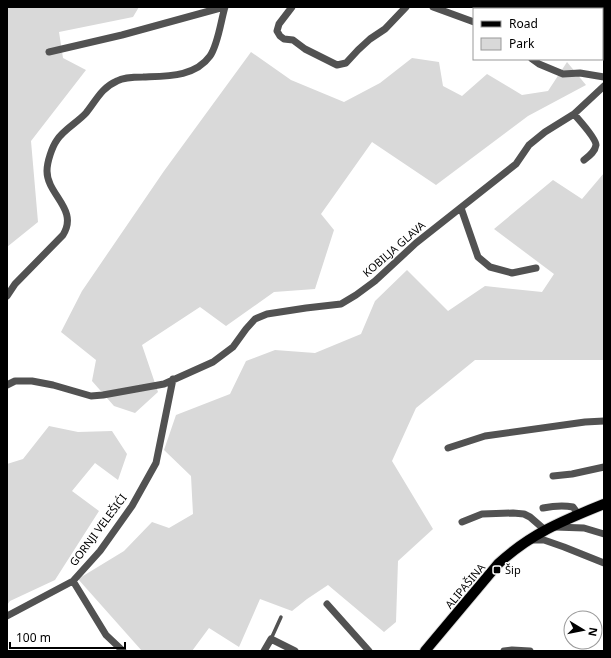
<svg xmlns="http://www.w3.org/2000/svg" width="611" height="658" font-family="'Noto Sans',sans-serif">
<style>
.green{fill:#d9d9d9}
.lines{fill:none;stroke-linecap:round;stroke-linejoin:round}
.primary-casing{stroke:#dbdbdb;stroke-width:12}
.service{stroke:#525252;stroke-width:3.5}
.minor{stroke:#525252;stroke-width:7}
.primary{stroke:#000;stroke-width:10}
.poi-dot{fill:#000;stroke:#fff;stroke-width:1.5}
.labels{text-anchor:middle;stroke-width:3;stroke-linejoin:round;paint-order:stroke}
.street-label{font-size:11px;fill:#000;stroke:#fff}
.poi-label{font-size:11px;fill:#000;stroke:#fff;text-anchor:start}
</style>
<rect width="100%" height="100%" fill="#fff"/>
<path class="green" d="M 7,7 L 139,7 L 133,17 L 59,32 L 63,58 L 86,70 L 31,141 L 38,222 L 7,247 Z
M 472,7 L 604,7 L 604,25 L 602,27 L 602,9 L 476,9 Z
M 251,52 L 291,80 L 344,102 L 380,83 L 412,58 L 439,62 L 443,86 L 462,96 L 487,74 L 522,95 L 548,91 L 567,62 L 586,85 L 528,116 L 436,185 L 372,142 L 321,214 L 334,230 L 315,289 L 274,292 L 226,326 L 200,307 L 142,345 L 158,392 L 135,413 L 114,406 L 92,381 L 96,360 L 61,332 L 82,291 L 164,171 Z
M 604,173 L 604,360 L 475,360 L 416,408 L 392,461 L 433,529 L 398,561 L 396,622 L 384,632 L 328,585 L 307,599 L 292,611 L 260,599 L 239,647 L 209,628 L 192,651 L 142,651 L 78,579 L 124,551 L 152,522 L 169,528 L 193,514 L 191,476 L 164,450 L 176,415 L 230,394 L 246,361 L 275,350 L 315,353 L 361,334 L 375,301 L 407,270 L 448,311 L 485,286 L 542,292 L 554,274 L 494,229 L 553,180 L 582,199 Z
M 49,426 L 78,432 L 112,431 L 127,454 L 118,480 L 95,463 L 72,491 L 99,511 L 55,580 L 10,601 L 7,605 L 7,464 L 23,459 Z"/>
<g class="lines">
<defs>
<path id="primary" d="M 425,651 L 498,564 C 530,534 564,520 604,504"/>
</defs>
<use href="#primary" class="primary-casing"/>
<path class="service" d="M 271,639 L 281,617"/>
<path class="minor" d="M 292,7 L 279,24 L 277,31 L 280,36 L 284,39 L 293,40 L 305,49 L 337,65 L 346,63 L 358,50 L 370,39 L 385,29 L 406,7
M 433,7 L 474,22
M 49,52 L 122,35 L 224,7
M 532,59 L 539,64 L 563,74 L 580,73 L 604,77
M 574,114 C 579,120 596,138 596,145 C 595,152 589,156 584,160
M 461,208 L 478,257 L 490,267 L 512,273 L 536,268
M 7,296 L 15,284 L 63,235 C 79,209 47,195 47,171 C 47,162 52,147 57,140 C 63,130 78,122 86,113 C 96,101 101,88 117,81 C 124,77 135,77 143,77 C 167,76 195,77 210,56 C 218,45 221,20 225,7
M 7,385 L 15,381 L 32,381 L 53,385 L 91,396 L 103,395 L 164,384 L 213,362 L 233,347 L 246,329 L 255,319 L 267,314 L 306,308 L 341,304 L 356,295 L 375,281 L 416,243 L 516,164 L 529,145 L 545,132 L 574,114 L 604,86
M 448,448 L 485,436 L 585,422 L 604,421
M 553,476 L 572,474 L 604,467
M 543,508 C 553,506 563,505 573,507 L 578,514
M 462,522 L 482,514 L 513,513 L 524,514 L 530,517 L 545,530
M 555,527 L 584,528 L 604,534
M 529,540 L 544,540 L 564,547 L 604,563
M 73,581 L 106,635 L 123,651
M 327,604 L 369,651
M 7,616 L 73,581 L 100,551 L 132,506 L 156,463 L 173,379
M 264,651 L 271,639 L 295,651
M 504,651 L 512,650 L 530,651"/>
<use href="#primary" class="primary"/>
</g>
<rect class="poi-dot" x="493" y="566" width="8" height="8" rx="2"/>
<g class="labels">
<g class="street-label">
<text transform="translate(394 249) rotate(-41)" y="4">KOBILJA GLAVA</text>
<text transform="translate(98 530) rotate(-53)" y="4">GORNJI VELEŠIĆI</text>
<text transform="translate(465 586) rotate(-50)" y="4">ALIPAŠINA</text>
</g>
<g class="poi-label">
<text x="505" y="574">Šip</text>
</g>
</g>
<rect width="611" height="658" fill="none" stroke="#000000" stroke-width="16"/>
<rect x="473" y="8" width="130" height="52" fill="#ffffff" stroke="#999999"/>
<rect x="481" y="21" width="20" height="6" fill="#000000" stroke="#999999"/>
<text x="509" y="28" font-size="12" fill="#000000">Road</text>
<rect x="481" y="38" width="20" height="12" fill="#d9d9d9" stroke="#999999"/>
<text x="509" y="48" font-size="12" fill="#000000">Park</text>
<g transform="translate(583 630) rotate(100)"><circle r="19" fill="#ffffff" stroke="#999999"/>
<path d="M0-3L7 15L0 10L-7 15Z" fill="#000000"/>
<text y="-6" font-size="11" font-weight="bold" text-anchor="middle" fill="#000000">N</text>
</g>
<path d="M10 642v6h115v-6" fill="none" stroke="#000000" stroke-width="2"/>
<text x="16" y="642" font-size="12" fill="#000000" stroke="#ffffff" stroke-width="3" paint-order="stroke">100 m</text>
</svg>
